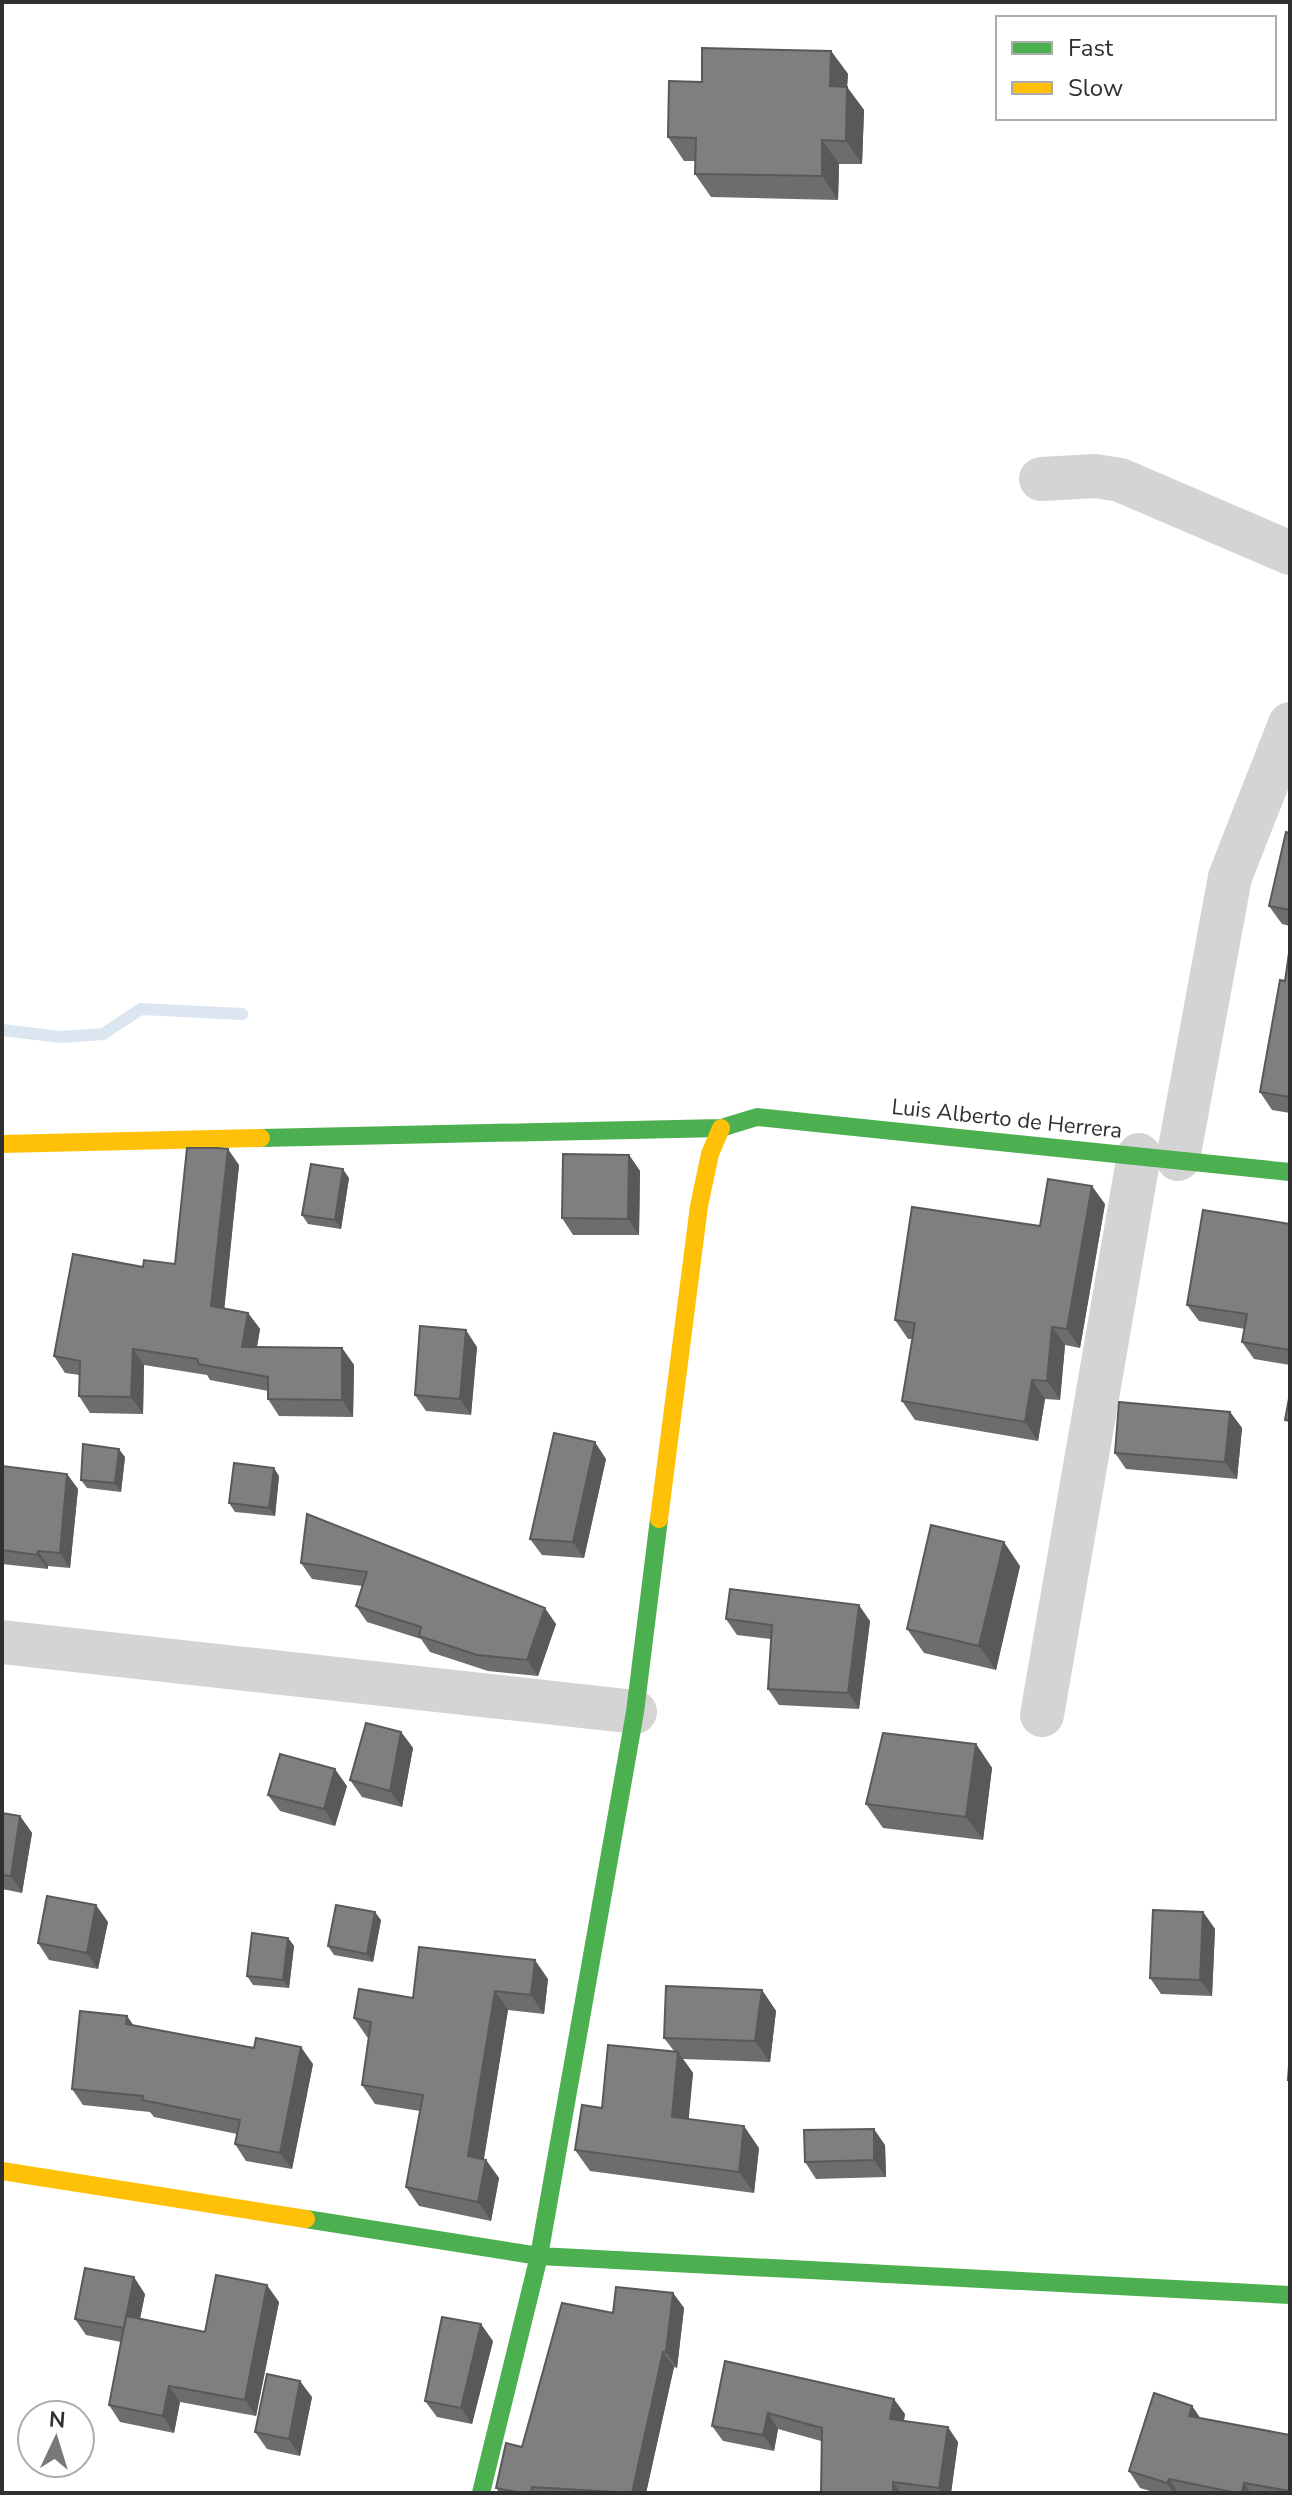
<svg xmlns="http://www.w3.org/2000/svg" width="1292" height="2495" font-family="'Nunito Sans',sans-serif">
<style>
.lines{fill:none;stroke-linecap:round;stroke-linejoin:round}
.stream{stroke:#dce6f0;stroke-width:12}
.street{stroke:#d4d4d4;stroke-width:44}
.fast{stroke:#4caf50;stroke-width:18}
.slow{stroke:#ffc107;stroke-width:18}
.wall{fill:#6d6d6d}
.shaded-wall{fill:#595959}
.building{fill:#7f7f7f;stroke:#595959;stroke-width:2}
.labels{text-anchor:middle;stroke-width:8;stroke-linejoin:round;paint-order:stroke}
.street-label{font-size:22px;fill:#303030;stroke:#fff}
</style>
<rect width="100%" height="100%" fill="#fff"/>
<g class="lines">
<path class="stream" d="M 2,1030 L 61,1037 L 103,1034 L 141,1009 L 242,1014"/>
<path class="street" d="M 1041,479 L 1095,476 L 1120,480 L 1290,553
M 1178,1159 L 1230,877 L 1290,724
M 2,1642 L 635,1712
M 1042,1715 L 1139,1155"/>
<path class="fast" d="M 261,1138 L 721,1128 L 757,1117 L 1290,1172
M 306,2219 L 539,2256 L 1290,2295
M 481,2493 L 539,2256 L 635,1712 L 659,1519"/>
<path class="slow" d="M 2,1144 L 261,1138
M 659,1519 L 699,1206 L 710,1154 L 721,1128
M 2,2171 L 306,2219"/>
</g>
<path class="wall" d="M 831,51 L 848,74 L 847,87 L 864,110 L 862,164 L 839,164 L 838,200 L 711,197 L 695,174 L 695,161 L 684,161 L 668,137 L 702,82 Z
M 1290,833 L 1290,926 L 1282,924 L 1269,906 Z
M 1290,946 L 1290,1113 L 1272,1110 L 1260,1092 L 1285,981 Z
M 629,1155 L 640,1171 L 639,1235 L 573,1235 L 562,1218 Z
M 239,1165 L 224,1308 L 248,1313 L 260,1329 L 257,1347 L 342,1348 L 354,1365 L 353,1417 L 279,1416 L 268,1399 L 268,1391 L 210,1380 L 207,1375 L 144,1365 L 143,1414 L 90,1413 L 79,1396 L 80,1375 L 65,1373 L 54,1356 L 143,1267 L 175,1264 Z
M 349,1178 L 341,1229 L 308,1224 L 302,1215 Z
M 1105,1204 L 1080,1348 L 1065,1345 L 1060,1400 L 1045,1399 L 1038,1441 L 915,1420 L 902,1401 L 912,1339 L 908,1339 L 895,1320 L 1040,1226 Z
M 1290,1224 L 1290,1365 L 1254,1359 L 1242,1342 L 1245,1329 L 1199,1321 L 1187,1305 Z
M 477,1347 L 471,1415 L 426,1411 L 415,1395 Z
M 1230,1412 L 1242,1428 L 1237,1479 L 1126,1469 L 1115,1453 Z
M 125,1457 L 121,1492 L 87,1488 L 81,1480 Z
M 606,1459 L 584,1558 L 542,1555 L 530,1539 Z
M 2,1466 L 67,1474 L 78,1489 L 70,1568 L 48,1566 L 48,1569 L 2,1564 Z
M 279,1476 L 275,1516 L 235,1512 L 229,1503 Z
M 307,1514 L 556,1624 L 538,1676 L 488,1671 L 430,1652 L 421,1639 L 367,1622 L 356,1606 L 362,1586 L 312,1579 L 301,1563 Z
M 1020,1566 L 996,1670 L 924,1653 L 907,1629 Z
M 726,1619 L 870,1621 L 859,1709 L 779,1705 L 768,1689 L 771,1639 L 737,1635 Z
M 401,1732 L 413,1748 L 402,1807 L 362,1797 L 350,1780 Z
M 976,1744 L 992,1768 L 983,1840 L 883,1828 L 866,1804 Z
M 347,1786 L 335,1826 L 280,1811 L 268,1795 Z
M 2,1813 L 20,1816 L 32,1833 L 22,1893 L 2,1889 Z
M 1203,1912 L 1215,1929 L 1212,1996 L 1161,1994 L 1150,1978 Z
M 381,1920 L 373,1962 L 334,1955 L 328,1946 Z
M 108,1922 L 98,1969 L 49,1960 L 38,1943 Z
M 288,1938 L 294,1946 L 289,1988 L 253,1985 L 247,1976 Z
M 548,1979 L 544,2014 L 508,2010 L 484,2159 L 486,2160 L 499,2178 L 491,2221 L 419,2206 L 406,2187 L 420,2111 L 375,2104 L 362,2085 L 369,2038 L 367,2037 L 354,2018 L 413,1998 Z
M 762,1990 L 776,2011 L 770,2062 L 683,2059 L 693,2073 L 688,2119 L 759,2148 L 754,2193 L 590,2171 L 575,2150 L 674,2051 L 664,2038 Z
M 127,2016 L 133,2025 L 313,2064 L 292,2169 L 246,2161 L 235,2144 L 237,2134 L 154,2117 L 150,2112 L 83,2105 L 72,2089 Z
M 885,2145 L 886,2177 L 816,2179 L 805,2162 Z
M 673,2293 L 684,2308 L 677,2368 L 674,2367 L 646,2493 L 500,2493 L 496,2488 L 522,2447 L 613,2313 Z
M 145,2294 L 140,2318 L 205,2332 L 279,2302 L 256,2416 L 180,2402 L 174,2433 L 120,2422 L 109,2405 L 121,2342 L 86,2335 L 75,2319 Z
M 493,2341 L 472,2424 L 437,2417 L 425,2401 Z
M 725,2361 L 905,2414 L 904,2421 L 958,2442 L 951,2493 L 821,2493 L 821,2441 L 778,2429 L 774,2451 L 723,2441 L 712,2426 Z
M 312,2397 L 300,2456 L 267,2449 L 255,2432 Z
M 1192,2406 L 1200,2418 L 1290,2435 L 1290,2493 L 1157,2493 L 1140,2488 L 1129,2471 Z"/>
<path class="shaded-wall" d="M 831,51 L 848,74 L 847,87 L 864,110 L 862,164 L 846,141 L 830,86 Z
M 822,140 L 839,164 L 838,200 L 822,176 Z
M 228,1149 L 239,1165 L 223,1322 L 211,1306 Z
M 629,1155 L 640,1171 L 639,1235 L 628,1219 Z
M 343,1169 L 349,1178 L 341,1229 L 335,1220 Z
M 1092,1186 L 1105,1204 L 1080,1348 L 1067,1329 Z
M 248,1313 L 260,1329 L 254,1363 L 242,1347 Z
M 1052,1327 L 1065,1345 L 1060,1400 L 1047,1381 Z
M 466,1330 L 477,1347 L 471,1415 L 460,1399 Z
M 342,1348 L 354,1365 L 353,1417 L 342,1400 Z
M 133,1349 L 144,1365 L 143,1414 L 131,1397 Z
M 1032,1380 L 1045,1399 L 1038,1441 L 1025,1422 Z
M 1230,1412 L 1242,1428 L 1237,1479 L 1225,1462 Z
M 595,1442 L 606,1459 L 584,1558 L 573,1542 Z
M 119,1449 L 125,1457 L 121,1492 L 115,1483 Z
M 274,1468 L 279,1476 L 275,1516 L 269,1508 Z
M 67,1474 L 78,1489 L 70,1568 L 60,1553 Z
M 1004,1542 L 1020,1566 L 996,1670 L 979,1646 Z
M 38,1551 L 48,1566 L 48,1569 L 37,1555 Z
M 859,1605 L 870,1621 L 859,1709 L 848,1693 Z
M 545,1608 L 556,1624 L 538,1676 L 527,1660 Z
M 401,1732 L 413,1748 L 402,1807 L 390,1791 Z
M 976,1744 L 992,1768 L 983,1840 L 966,1817 Z
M 335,1769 L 347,1786 L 335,1826 L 324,1809 Z
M 20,1816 L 32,1833 L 22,1893 L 11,1876 Z
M 96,1905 L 108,1922 L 98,1969 L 87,1953 Z
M 375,1912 L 381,1920 L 373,1962 L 367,1954 Z
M 1203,1912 L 1215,1929 L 1212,1996 L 1200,1980 Z
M 288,1938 L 294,1946 L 289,1988 L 283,1980 Z
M 535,1960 L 548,1979 L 544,2014 L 531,1995 Z
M 762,1990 L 776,2011 L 770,2062 L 755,2041 Z
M 495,1991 L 508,2010 L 481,2175 L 468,2156 Z
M 127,2016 L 138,2032 L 126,2024 Z
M 301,2047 L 313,2064 L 292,2169 L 280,2153 Z
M 678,2052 L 693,2073 L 687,2138 L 672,2117 Z
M 744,2126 L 759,2148 L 754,2193 L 739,2172 Z
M 874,2129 L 885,2145 L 886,2177 L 874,2160 Z
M 486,2160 L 499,2178 L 491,2221 L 478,2202 Z
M 134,2277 L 145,2294 L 135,2344 L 124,2328 Z
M 267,2285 L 279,2302 L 256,2416 L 245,2400 Z
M 673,2293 L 684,2308 L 677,2368 L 666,2352 Z
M 481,2324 L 493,2341 L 472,2424 L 461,2408 Z
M 663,2352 L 674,2367 L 646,2493 L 632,2493 Z
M 300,2381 L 312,2397 L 300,2456 L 289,2439 Z
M 169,2386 L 180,2402 L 174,2433 L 163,2416 Z
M 894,2399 L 905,2414 L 901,2434 L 890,2419 Z
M 1192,2406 L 1203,2422 L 1189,2416 Z
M 768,2413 L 778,2429 L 774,2451 L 763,2435 Z
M 948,2427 L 958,2442 L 951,2493 L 942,2493 L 939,2488 Z
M 1169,2479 L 1178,2493 L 1174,2493 L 1167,2483 Z
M 893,2482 L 901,2493 L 893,2493 Z
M 1244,2483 L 1251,2493 L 1242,2493 Z"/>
<path class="building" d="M 702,48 L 831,51 L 830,86 L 847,87 L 846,141 L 822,140 L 822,176 L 695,174 L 696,138 L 668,137 L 669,81 L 702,82 Z
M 1286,832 L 1290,833 L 1290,910 L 1269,906 Z
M 1290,946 L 1290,1097 L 1260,1092 L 1280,980 L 1285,981 Z
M 187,1148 L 217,1148 L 228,1149 L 211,1306 L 248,1313 L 242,1347 L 342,1348 L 342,1400 L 268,1399 L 268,1377 L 199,1364 L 197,1359 L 133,1349 L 131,1397 L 79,1396 L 80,1361 L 54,1356 L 73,1254 L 143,1267 L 144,1260 L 175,1264 Z
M 563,1154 L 629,1155 L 628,1219 L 562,1218 Z
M 311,1164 L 343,1169 L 335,1220 L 302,1215 Z
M 1048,1179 L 1092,1186 L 1067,1329 L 1052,1327 L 1047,1381 L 1032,1380 L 1025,1422 L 902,1401 L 915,1323 L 895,1320 L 912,1207 L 1040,1226 Z
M 1203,1210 L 1290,1224 L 1290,1350 L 1242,1342 L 1247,1314 L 1187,1305 Z
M 420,1326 L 466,1330 L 460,1399 L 415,1395 Z
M 1290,1393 L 1290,1421 L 1285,1420 Z
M 1119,1402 L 1230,1412 L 1225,1462 L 1115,1453 Z
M 554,1433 L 595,1442 L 573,1542 L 530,1539 Z
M 83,1444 L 119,1449 L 115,1483 L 81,1480 Z
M 234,1463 L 274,1468 L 269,1508 L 229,1503 Z
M 2,1466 L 67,1474 L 60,1553 L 38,1551 L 37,1555 L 2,1550 Z
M 307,1514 L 545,1608 L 527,1660 L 477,1655 L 419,1636 L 421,1627 L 356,1606 L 367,1572 L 301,1563 Z
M 931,1525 L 1004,1542 L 979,1646 L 907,1629 Z
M 730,1589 L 859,1605 L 848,1693 L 768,1689 L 772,1625 L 726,1619 Z
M 366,1723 L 401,1732 L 390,1791 L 350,1780 Z
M 883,1733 L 976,1744 L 966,1817 L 866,1804 Z
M 280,1754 L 335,1769 L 324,1809 L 268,1795 Z
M 2,1813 L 20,1816 L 11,1876 L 2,1875 Z
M 47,1896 L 96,1905 L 87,1953 L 38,1943 Z
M 336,1905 L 375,1912 L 367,1954 L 328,1946 Z
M 1153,1910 L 1203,1912 L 1200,1980 L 1150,1978 Z
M 252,1933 L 288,1938 L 283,1980 L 247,1976 Z
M 419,1947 L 535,1960 L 531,1995 L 495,1991 L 468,2156 L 486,2160 L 478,2202 L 406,2187 L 423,2095 L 362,2085 L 371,2022 L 354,2018 L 359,1989 L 413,1998 Z
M 666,1986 L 762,1990 L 755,2041 L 664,2038 Z
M 80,2011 L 127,2016 L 126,2024 L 254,2048 L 256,2038 L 301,2047 L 280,2153 L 235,2144 L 240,2120 L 142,2100 L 143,2096 L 72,2089 Z
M 608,2045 L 678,2052 L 672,2117 L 744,2126 L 739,2172 L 575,2150 L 582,2105 L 602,2108 Z
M 1290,2051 L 1290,2080 L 1288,2080 Z
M 874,2129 L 874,2160 L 805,2162 L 804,2130 Z
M 85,2268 L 134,2277 L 124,2328 L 75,2319 Z
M 216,2275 L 267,2285 L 245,2400 L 169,2386 L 163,2416 L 109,2405 L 126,2316 L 205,2332 Z
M 616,2287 L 673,2293 L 666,2352 L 663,2352 L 632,2493 L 532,2487 L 531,2493 L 522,2493 L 496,2488 L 506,2443 L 522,2447 L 562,2303 L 613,2313 Z
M 442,2317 L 481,2324 L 461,2408 L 425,2401 Z
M 725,2361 L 894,2399 L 890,2419 L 948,2427 L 939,2488 L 893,2482 L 893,2493 L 821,2493 L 822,2428 L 768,2413 L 763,2435 L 712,2426 Z
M 267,2374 L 300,2381 L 289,2439 L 255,2432 Z
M 1154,2393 L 1192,2406 L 1189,2416 L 1290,2435 L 1290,2491 L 1244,2483 L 1242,2493 L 1237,2493 L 1169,2479 L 1167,2483 L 1129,2471 Z"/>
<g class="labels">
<g class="street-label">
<text transform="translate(1007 1118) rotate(6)" y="8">Luis Alberto de Herrera</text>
</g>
</g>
<rect width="1292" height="2495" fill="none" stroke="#303030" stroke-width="8"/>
<rect x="996" y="16" width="280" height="104" fill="#ffffff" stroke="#acacac" stroke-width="2"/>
<rect x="1012" y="42" width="40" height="12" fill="#4caf50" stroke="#acacac" stroke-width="2"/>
<text x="1068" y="56" font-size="24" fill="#303030">Fast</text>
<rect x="1012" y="82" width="40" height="12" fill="#ffc107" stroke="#acacac" stroke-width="2"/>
<text x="1068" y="96" font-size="24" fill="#303030">Slow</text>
<g transform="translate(56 2439) rotate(4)"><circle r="38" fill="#ffffff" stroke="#acacac" stroke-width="2"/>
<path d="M0-6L14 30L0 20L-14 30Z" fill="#787878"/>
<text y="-12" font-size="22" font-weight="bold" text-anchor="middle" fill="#303030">N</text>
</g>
</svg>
